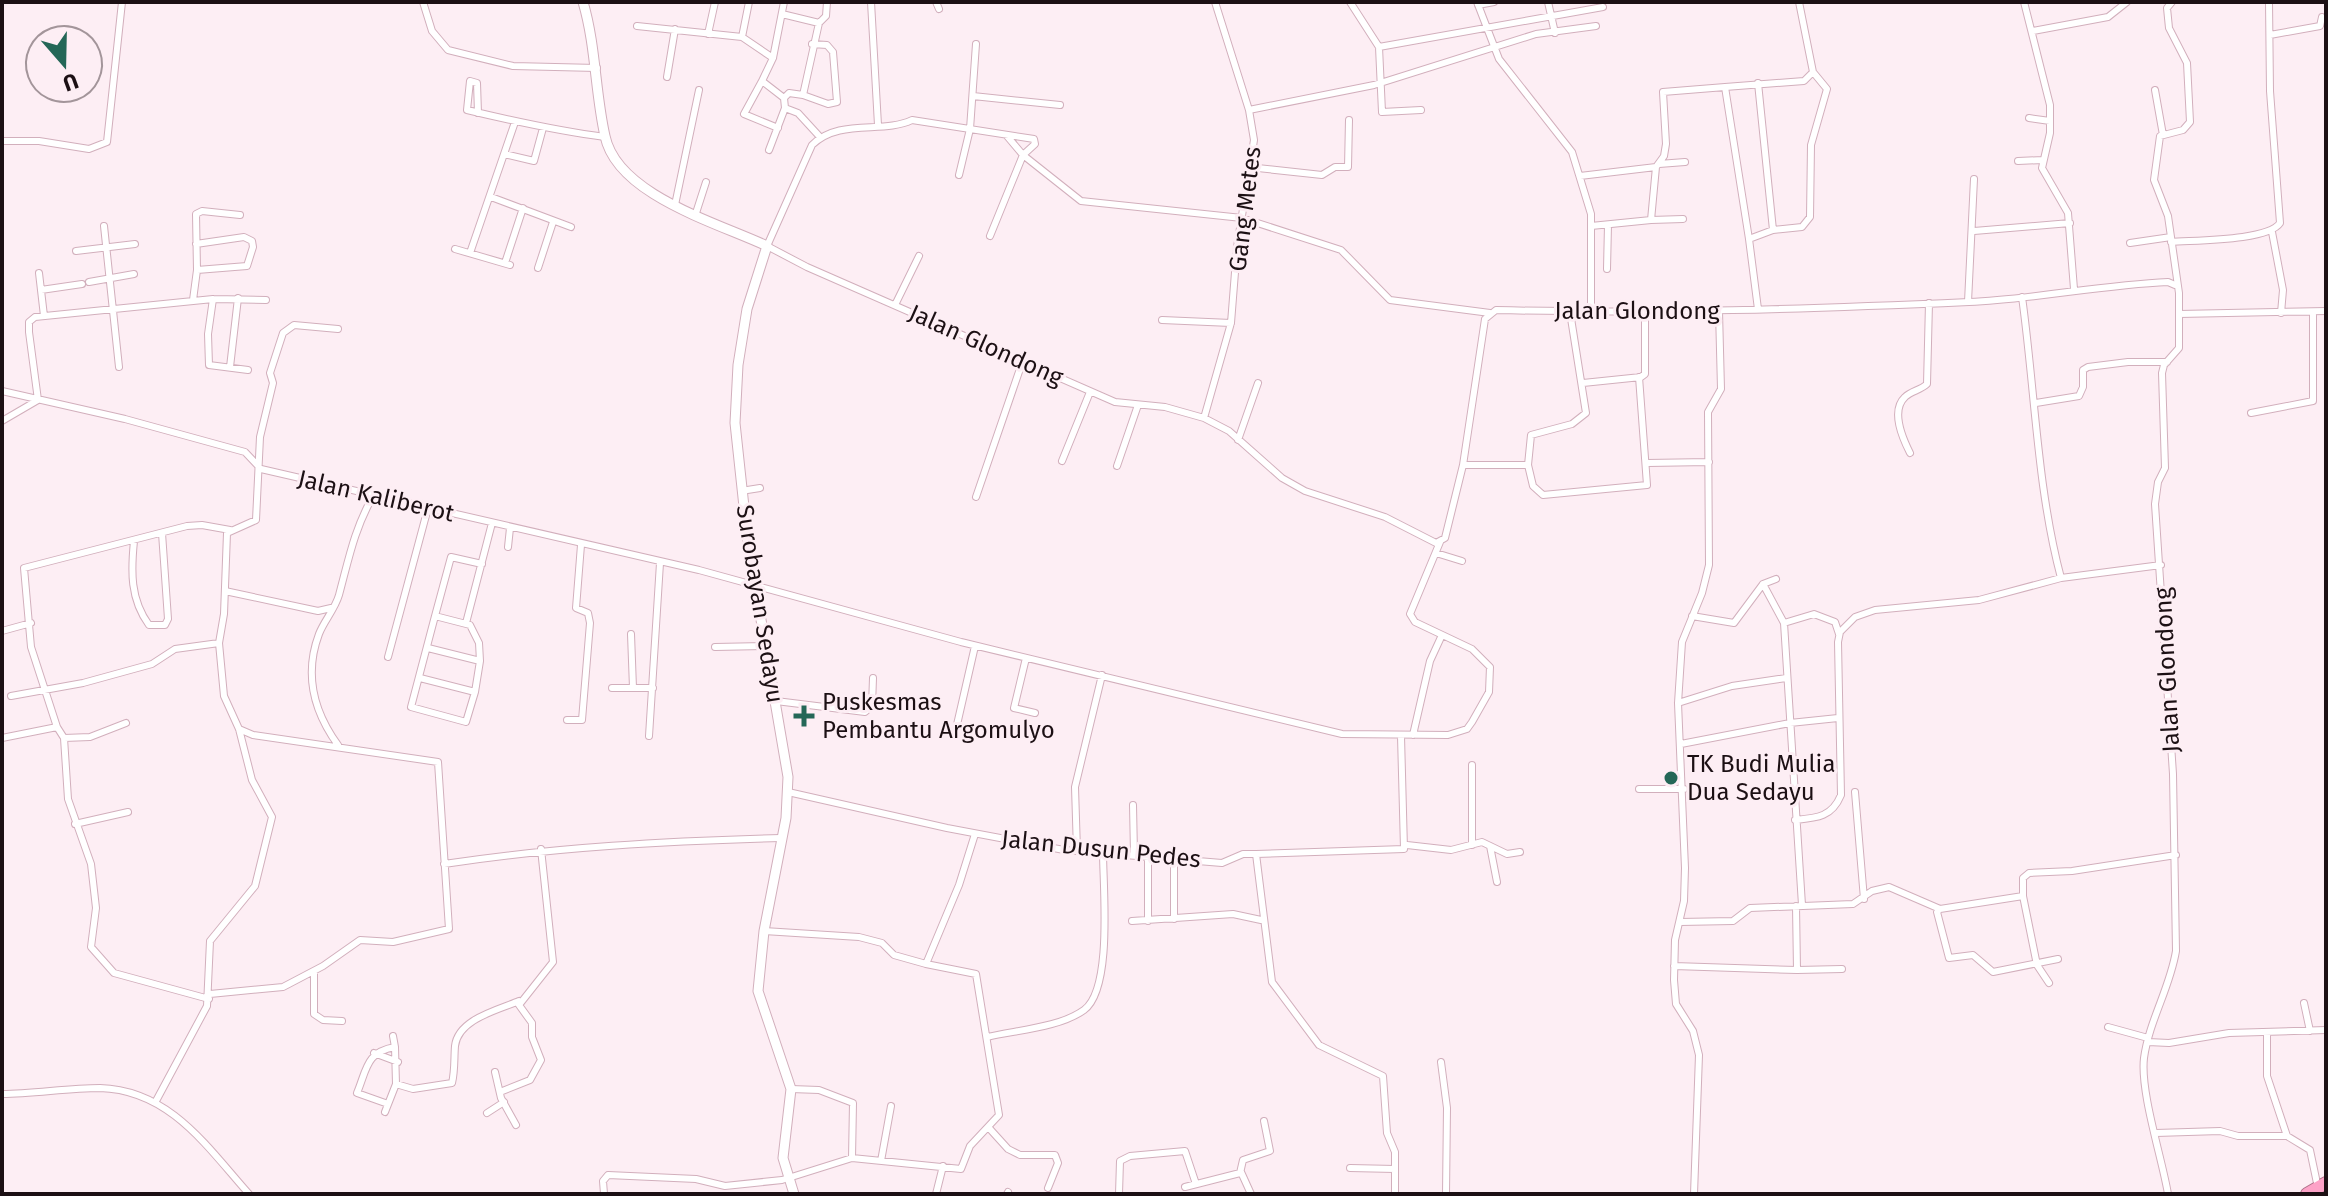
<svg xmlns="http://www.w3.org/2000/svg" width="2328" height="1196" font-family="'Fira Sans',sans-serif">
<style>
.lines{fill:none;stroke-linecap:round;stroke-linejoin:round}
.street-casing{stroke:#d2afbc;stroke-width:8}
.secondary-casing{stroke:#d2afbc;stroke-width:11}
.highway-casing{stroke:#ae6f88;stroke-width:14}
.street{stroke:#fff;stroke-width:6}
.secondary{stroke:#fff;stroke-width:9}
.highway{stroke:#fda2c7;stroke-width:12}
.poi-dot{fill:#246757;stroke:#fdeef4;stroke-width:3}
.labels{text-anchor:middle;stroke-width:6;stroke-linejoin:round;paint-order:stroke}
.street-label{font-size:24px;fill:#1c1014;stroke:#fdeef4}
.poi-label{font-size:24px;fill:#1c1014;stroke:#fdeef4;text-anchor:start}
</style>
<rect width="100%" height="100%" fill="#fdeef4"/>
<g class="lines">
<defs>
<path id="street" d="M 423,2 L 432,31 L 448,50 L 513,66 L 597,68
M 784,2 L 773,58 L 762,81 L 784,98 L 785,108 L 798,113 L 820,137
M 871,2 L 878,125
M 936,2 L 939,9
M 1350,2 L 1379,47
M 1477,2 L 1499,59 L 1572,152 L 1591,214 L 1591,313
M 1548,2 L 1555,33
M 2024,2 L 2050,105 L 2050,133 L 2042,168 L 2068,213 L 2074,289
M 1478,5 L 1494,2
M 782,14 L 819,23 L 826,16 L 827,2
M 637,26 L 742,37 L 773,58
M 2033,31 L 2108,17 L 2127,2
M 708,34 L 715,2
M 2270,35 L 2320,26 L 2322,17
M 742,37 L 749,2
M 667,77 L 675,29
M 762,81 L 744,114 L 778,128
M 1758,83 L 1773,230
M 1725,87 L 1804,81 L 1813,72
M 2155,90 L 2163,135
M 803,95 L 828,104 L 837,102 L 833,52 L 827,45 L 812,44
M 973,96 L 1060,105
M 784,98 L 789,93 L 803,95 L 819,23
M 1249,110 L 1374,85 L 1536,34 L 1596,26
M 1421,110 L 1382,112 L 1379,47 L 1603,7
M 478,113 L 477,83 L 470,81 L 467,110 C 513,121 558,131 605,137
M 2029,118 L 2050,121
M 1007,136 L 1023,155 L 1081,201 L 1242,218 L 1341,250 L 1390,300 L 1490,313
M 2,141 L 39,141 L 89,149 L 107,142 L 122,2
M 769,150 L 785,108
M 504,154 L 534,161 L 543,128
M 2018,161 L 2043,160
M 1659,164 L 1685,162
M 1248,167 L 1322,175 L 1335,167 L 1348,167 L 1349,120
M 959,175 L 970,129 L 976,44
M 1580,176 L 1656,167
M 491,197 L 571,227
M 675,205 L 699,90
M 696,213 L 706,182
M 1651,220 L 1683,219
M 104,226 L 119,367
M 1591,226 L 1651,220 L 1656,167 L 1664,156 L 1666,144 L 1663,92 L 1725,87 L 1749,239
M 1974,231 L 2070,223
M 2272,232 L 2283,290 L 2281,313
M 990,236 L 1023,155 L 1035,144 L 1034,139 L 912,120 C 883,134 839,118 812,145 L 767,246 L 807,267 L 1115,402 L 1165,407 L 1204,418 L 1229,431 L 1282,478 L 1305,491 L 1385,517 L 1436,543 L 1445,538 L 1463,465 L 1485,319 L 1496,310 C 1653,314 1811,309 1969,302 C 2035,299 2101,285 2168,282 L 2175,285
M 2171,242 C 2194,240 2268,241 2280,223 L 2270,91 L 2269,2
M 2130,243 L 2171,237
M 196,244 L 244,237 L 252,241 L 253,247 L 247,266 L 197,270
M 455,249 L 510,265
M 76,251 L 135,244
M 470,253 L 515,122
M 505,263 L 523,208
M 538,268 L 553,222
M 1607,269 L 1608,225
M 39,273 L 44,316
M 89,282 L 134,274
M 41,290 L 82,284
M 2022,297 C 2035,390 2037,488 2061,578
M 213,299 L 208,334 L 209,365 L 248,370
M 193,300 L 197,270 L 196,214 L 202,211 L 240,215
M 1968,302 L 1974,179
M 895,305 L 919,256
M 1758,309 L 1749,239 L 1773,230 L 1802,227 L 1810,217 L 1811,145 L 1827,89 L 1813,72 L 1799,2
M 2179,314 L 2326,311
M 1162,320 L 1231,323
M 230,367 L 238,298
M 1583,383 L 1641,377 L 1645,374 L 1645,311
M 2,391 L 125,419 L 245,452 L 261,469 L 699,570 L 961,642 L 1342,734 L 1448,735 L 1467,729 L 1472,722 L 1489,692 L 1490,667 L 1472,649 L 1415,622 L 1410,614 L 1440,542
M 2036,403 L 2079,396 L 2083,387 L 2083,370 L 2088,367 L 2128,362 L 2167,362
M 2251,413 L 2313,401 L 2313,312
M 1204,418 L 1231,323 L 1237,247 L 1254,140 L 1249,110 L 1215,2
M 2,421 L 38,400 L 29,332 L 29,322 L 35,317 L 213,299 L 266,300
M 1238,440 L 1258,383
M 1910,453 C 1903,439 1890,411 1905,397 C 1911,391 1921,390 1927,384 L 1929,303
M 1062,461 L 1090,392
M 1647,463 L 1709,462
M 1463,465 L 1528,465 L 1533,486 L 1543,495 L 1647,485 L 1639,377
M 1528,465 L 1531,435 L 1572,424 L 1586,413 L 1570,312
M 1117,466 L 1138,405
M 741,491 L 760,488
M 976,497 L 1023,360
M 134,541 C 131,571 130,599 149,625 L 165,625 L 168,619 L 162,533
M 508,547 L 510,528
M 1436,553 L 1462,561
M 1763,584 L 1784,623 L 1802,905
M 225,591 L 318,611 L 331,608
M 1692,616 L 1734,623 L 1763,584 L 1776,579
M 466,623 L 492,523
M 1784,623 L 1814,614 L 1835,622 L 1839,634
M 2,631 L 31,623
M 631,634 L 633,688
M 715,647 L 767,646
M 428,648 L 480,661 L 479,643 L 470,625 L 435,616 L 451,557 L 482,564
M 388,657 L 428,508
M 1026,658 L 1014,708 L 1035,713
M 420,678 L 475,692 L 466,722 L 411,707 L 435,616
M 612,688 L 653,688
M 475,692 L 480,661
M 11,696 L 83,683 L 152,664 L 175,649 L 219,643
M 776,701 L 865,712 L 872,706 L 873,678
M 1678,703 L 1732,686 L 1786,678
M 567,720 L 582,720 L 590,623 L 588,613 L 576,608 L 581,545
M 57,727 L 64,738 L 68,799 L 91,864 L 96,908 L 91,947 L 114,973 L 209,999
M 956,729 L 975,646
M 1413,735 L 1430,661 L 1442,635
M 649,736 L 660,563
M 2,738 L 57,727 L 31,647 L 24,568 L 187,526 L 202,525 L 230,530
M 64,738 L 90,737 L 126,723
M 1681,744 L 1790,723 L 1838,718
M 338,745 C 314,712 304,674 319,634 C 324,621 335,609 339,595 C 349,558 354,530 373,496
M 1472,765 L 1472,845
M 1639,789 L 1684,789
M 788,792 L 947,828 L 1064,850 L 1222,863 L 1243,854 L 1256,854 L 1272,982 L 1319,1045 L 1383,1076 L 1387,1133 L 1395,1152 L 1395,1194
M 1855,792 L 1864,899
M 1133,805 L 1134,854
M 1795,820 C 1817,818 1832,817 1841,795 L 1838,642 L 1840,632 L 1855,617 L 1875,610 L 1979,600 L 2061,578 L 2161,565
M 75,824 L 128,812
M 1407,845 L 1451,850 L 1482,842 L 1507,854 L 1520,852
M 1490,846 L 1497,882
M 1077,851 L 1075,787 L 1102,675
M 1256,854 L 1404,849 L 1401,736
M 1148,855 L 1148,921
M 1174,856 L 1174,919
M 444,864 C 556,847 668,841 781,838
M 2023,896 L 2037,965 L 2049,983
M 1132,921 L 1233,914 L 1261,920
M 1680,922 L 1733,921 L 1750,908 L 1853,904 L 1872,891 L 1889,887 L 1940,909
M 764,931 L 859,937 L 882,943 L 894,955 L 926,964 L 959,885 L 975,834
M 2058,959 L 1993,972 L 1973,955 L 1949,958 L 1937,912 L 1940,909 L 2023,896 L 2023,878 L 2029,873 L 2072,871 L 2176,855
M 1674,966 L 1797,970 L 1796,906
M 1797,970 L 1842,969
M 314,972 L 314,1014 L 323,1020 L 342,1021
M 210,994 L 283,987 L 323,966 L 360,940 L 393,942 L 449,929 L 438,762 L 253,735 L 239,729
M 2304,1003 L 2310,1031
M 2108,1027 L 2148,1038
M 2267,1032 L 2267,1076 L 2287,1136 L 2310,1150 L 2318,1188
M 987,1037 C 1016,1030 1059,1028 1084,1010 C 1113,989 1103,887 1103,852
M 2148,1042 L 2169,1043 L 2229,1033 L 2326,1030
M 395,1047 L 396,1084
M 374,1053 L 398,1062
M 1441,1062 L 1447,1108 L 1446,1194
M 495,1072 L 501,1098 L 516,1125
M 791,1089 L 819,1090 L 853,1103 L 852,1158
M 500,1092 L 530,1080 L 541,1060 L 532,1037 L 532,1023 L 519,1005 L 553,962 L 541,849
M 2,1094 C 34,1094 67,1088 100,1088 C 170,1090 207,1147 249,1194
M 156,1101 L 207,1006 L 210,941 L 255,886 L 272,817 L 252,780 L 239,729 L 224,696 L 219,643 L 224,614 L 227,533 L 256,520 L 260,437 L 273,383 L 270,373 L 283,333 L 294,325 L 338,329
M 388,1104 L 357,1093 C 367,1069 366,1052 395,1047 L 393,1036
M 385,1112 L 396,1084 L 413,1089 L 452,1083 C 455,1071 454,1058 455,1046 C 458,1019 498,1010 519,1001
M 487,1113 L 504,1102
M 989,1128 L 1008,1149 L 1020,1155 L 1055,1155 L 1058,1163 L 1048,1188
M 2156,1133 L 2220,1131 L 2238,1136 L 2287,1136
M 881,1161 L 891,1106
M 1350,1168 L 1395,1169
M 1241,1172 L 1251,1194
M 1185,1187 L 1240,1173 L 1243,1160 L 1270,1151 L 1264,1121
M 604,1194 L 603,1181 L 608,1175 L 696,1179 L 725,1186 L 782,1180 L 852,1158 L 961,1169 L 970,1146 L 999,1115 L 976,974 L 926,964
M 936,1194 L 943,1166
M 1007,1194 L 1008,1192
M 1119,1194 L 1120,1161 L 1130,1156 L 1185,1151 L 1196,1184
M 1694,1194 L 1699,1055 L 1693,1031 L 1676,1004 L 1674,980 L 1675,940 L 1684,901 L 1685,868 L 1678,703 L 1682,642 L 1702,593 L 1709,565 L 1708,412 L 1721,389 L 1719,311
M 2168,1194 C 2162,1158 2140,1092 2144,1058 C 2149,1021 2170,988 2176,951 L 2173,774 L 2155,504 L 2158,482 L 2165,468 L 2162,373 L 2164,365 L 2179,348 L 2179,293 L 2168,216 L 2154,180 L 2160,136 L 2183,130 L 2190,122 L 2187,63 L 2169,28 L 2167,8 L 2172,2"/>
<path id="secondary" d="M 583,2 C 596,46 595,92 605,136 C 617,195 718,223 767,246 L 747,309 L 738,365 L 735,423 L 748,544 L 788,777 L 786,818 L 764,931 L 758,991 L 791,1089 L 783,1158 L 794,1194"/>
<path id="highway" d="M 2307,1194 L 2326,1183"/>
</defs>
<use href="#street" class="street-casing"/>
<use href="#secondary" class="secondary-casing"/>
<use href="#highway" class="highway-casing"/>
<use href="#street" class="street"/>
<use href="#secondary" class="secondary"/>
<use href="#highway" class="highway"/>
</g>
<g class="poi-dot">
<path d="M800 704h8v8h8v8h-8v8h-8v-8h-8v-8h8z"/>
<circle cx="1671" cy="778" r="8"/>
</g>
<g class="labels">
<g class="street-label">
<text transform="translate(1245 209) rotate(-83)" y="8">Gang Metes</text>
<text x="1637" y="319">Jalan Glondong</text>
<text transform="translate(986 345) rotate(24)" y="8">Jalan Glondong</text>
<text transform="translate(376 496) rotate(13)" y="8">Jalan Kaliberot</text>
<text transform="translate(760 604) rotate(81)" y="8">Surobayan Sedayu</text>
<text transform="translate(2167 670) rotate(-93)" y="8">Jalan Glondong</text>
<text transform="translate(1101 849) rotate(6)" y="8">Jalan Dusun Pedes</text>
</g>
<g class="poi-label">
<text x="822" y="710">Puskesmas<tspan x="822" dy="28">Pembantu Argomulyo</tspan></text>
<text x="1687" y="772">TK Budi Mulia<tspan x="1687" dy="28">Dua Sedayu</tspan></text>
</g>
</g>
<rect width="2328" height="1196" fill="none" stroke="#1c1014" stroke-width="8"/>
<g transform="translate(64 64) rotate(160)"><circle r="38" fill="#fdeef4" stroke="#a3959a" stroke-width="2"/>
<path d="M0-6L14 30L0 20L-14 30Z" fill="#246757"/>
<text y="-12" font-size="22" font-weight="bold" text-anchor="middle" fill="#1c1014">U</text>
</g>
</svg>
